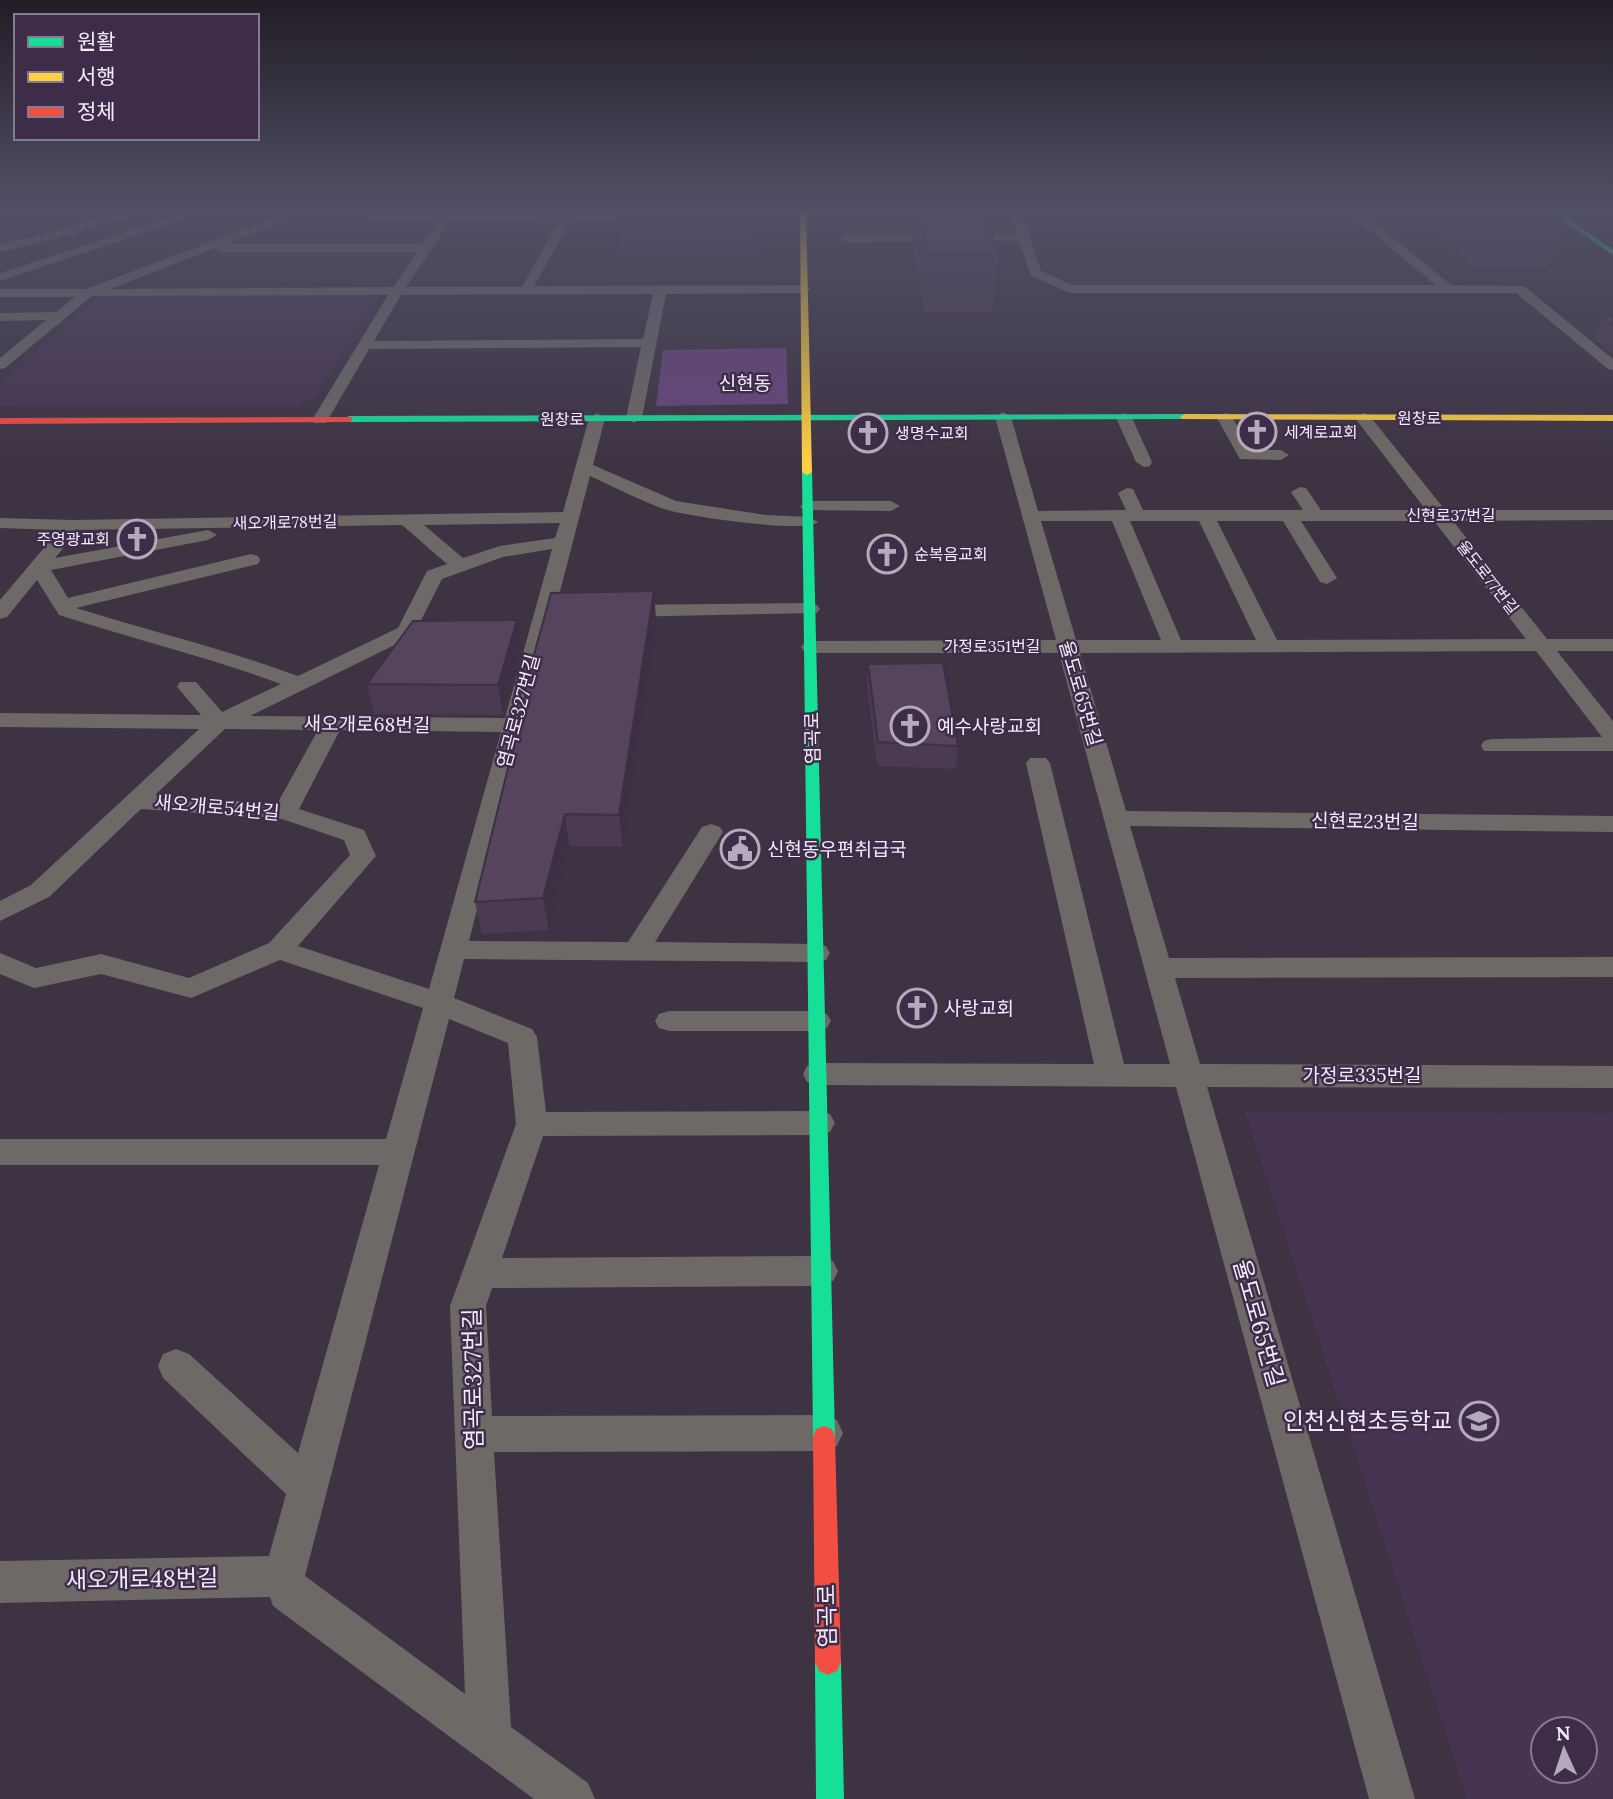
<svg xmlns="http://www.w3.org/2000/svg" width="1613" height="1799" font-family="Lora,'Noto Sans KR',serif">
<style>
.built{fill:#473453;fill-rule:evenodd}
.green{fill:#69447f}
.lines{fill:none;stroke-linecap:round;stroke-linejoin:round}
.street{fill:#6d6967;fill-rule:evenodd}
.fast{fill:#16e098;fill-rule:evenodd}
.slow{fill:#ffcf43;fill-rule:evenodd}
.jam{fill:#f24e42;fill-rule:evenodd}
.wall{fill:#4a3a52}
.shaded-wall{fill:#3c3042}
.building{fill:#56445f;stroke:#3c3042;stroke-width:2}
.labels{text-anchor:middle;stroke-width:5;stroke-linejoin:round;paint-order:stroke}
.far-street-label{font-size:16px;fill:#f5eafc;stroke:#3e2d49}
.far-poi-label{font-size:16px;fill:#f5eafc;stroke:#3e2d49;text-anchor:start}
.far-quarter-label{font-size:19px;fill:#f5eafc;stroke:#3e2d49}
.street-label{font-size:19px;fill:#f5eafc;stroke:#3e2d49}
.poi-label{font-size:19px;fill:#f5eafc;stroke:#3e2d49;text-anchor:start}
.near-street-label{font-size:23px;fill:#f5eafc;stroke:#3e2d49}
.near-poi-label{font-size:23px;fill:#f5eafc;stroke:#3e2d49;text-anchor:end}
</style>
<rect width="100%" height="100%" fill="#3d3343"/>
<path class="built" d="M 741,211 L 758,257 L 615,259 L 625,214 Z
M 0,213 L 59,213 L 31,235 L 0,242 Z
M 100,296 L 381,296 L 313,399 L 292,405 L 0,406 L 0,384 Z
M 1245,1111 L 1613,1113 L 1613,1799 L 1467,1799 ZM 1543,1729 L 1585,1729 L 1585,1771 L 1543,1771 Z"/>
<path class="green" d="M 786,348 L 788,404 L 656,406 L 663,350 Z"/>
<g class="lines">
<path class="street" d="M 135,210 L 328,210 L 566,216 L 630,210 L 683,210 L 678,213 L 570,222 L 534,286 L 805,285 L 811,289 L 805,293 L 666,294 L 642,418 L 634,423 L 626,418 L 641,347 L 369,349 L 326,423 L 314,423 L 312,420 L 388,295 L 92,296 L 5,368 L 0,369 L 0,358 L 46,320 L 0,321 L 0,313 L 56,312 L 75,297 L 0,297 L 0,289 L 86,289 L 278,216 L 183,214 L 187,217 L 185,219 L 0,281 L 0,273 L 179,214 L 156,214 L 103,223 L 77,233 L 0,252 L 0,244 L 69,228 L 96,218 ZM 289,216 L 439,220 L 423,244 L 225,244 L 288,220 ZM 451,220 L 558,222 L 522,287 L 406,287 ZM 215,248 L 221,252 L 418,252 L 393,287 L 110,289 ZM 653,294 L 643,339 L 374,341 L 401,295 Z
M 1010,210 L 1021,210 L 1041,271 L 1072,285 L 1435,285 L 1346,210 L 1359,210 L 1451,285 L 1524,286 L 1613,359 L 1613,370 L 1608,369 L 1516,293 L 1070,293 L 1031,276 L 1019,241 L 846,242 L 840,238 L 846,234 L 1017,234 Z
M 1003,412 L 1011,417 L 1038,511 L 1126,510 L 1118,493 L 1127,488 L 1133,489 L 1143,510 L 1303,510 L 1291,492 L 1300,487 L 1306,488 L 1321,510 L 1426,510 L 1355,418 L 1363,413 L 1369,415 L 1445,510 L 1613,510 L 1613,520 L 1453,521 L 1547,639 L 1613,639 L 1613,651 L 1557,651 L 1613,721 L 1613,751 L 1484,751 L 1481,746 L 1484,741 L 1492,739 L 1602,737 L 1536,651 L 1080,653 L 1126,811 L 1613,816 L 1613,832 L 1130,826 L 1169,958 L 1613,957 L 1613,977 L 1175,978 L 1200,1064 L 1613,1066 L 1613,1088 L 1207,1087 L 1415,1799 L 1369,1799 L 1176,1087 L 818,1085 L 807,1082 L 803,1074 L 807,1066 L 818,1063 L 1094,1064 L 1026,763 L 1030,758 L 1046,758 L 1050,763 L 1124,1064 L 1170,1064 L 1059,653 L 811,653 L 804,651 L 801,647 L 804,643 L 811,641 L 1056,640 L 995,417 ZM 1041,521 L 1112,521 L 1161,640 L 1076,640 ZM 1130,521 L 1199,521 L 1256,640 L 1181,640 ZM 1217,521 L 1283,521 L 1320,582 L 1327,584 L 1337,578 L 1301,521 L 1434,521 L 1526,639 L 1277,640 Z
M 597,413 L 605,418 L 593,465 L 676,501 L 765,515 L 809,517 L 818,522 C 808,534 683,516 664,509 C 639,500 614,487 590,476 L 469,941 L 628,942 L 702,827 L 711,824 L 720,827 L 723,832 L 655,942 L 816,944 L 826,946 L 830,953 L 826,960 L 816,962 L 464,959 L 454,998 L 532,1029 L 537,1037 L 546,1112 L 819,1111 L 830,1114 L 835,1123 L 830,1132 L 819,1135 L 543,1136 L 502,1258 L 821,1256 L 833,1261 L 838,1271 L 833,1281 L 821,1286 L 492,1288 L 486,1306 L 492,1416 L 824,1415 L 837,1420 L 843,1433 L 837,1446 L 824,1451 L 494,1452 L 511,1727 L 588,1783 L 595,1799 L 534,1799 L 273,1606 L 270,1597 L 0,1603 L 0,1561 L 269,1556 L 286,1494 L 163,1378 L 158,1366 L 163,1354 L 176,1349 L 189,1354 L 298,1453 L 379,1165 L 0,1165 L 0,1139 L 386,1139 L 423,1008 L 280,960 L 191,998 L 101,974 L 34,988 L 0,974 L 0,953 L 36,968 L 101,954 L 189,978 L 269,943 L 350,855 L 344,840 L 282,819 L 141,809 L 49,897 L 0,921 L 0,901 L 31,885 L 199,729 L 0,727 L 0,713 L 201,715 L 177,687 L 180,682 L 196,682 L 222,712 L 281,684 C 208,657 133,639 59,615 L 37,580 L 7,617 L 0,619 L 0,600 L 59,530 L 0,528 L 0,518 L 73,520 L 563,512 L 589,418 ZM 560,523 L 555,538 L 500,546 L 463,558 L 424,525 ZM 402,525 L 447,564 L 427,571 L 398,628 L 298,676 C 225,649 150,631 76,608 L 258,564 L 260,560 L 258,556 L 251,554 L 68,598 L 51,570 L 208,540 L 217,535 L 208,530 L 55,558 L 78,530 ZM 552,549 L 505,718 L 250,716 L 413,636 L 442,579 L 503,557 ZM 225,729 L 318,730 L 277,804 L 155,795 ZM 340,730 L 501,732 L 429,989 L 298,946 L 376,856 L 364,830 L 299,809 ZM 449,1019 L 508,1043 L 516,1124 L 450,1306 L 465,1694 L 305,1576 Z
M 1124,413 L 1132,418 L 1152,462 L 1150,466 L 1144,467 L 1136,462 L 1116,418 Z
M 1225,413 L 1231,415 L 1251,450 L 1281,450 L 1289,455 L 1281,460 L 1240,459 L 1217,418 Z
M 809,501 L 891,501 L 900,506 L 891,511 L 803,510 L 800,506 Z
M 810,603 L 817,605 L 820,609 L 817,613 L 620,617 L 613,615 L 610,611 L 613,607 L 620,605 Z
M 669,1011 L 817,1011 L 827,1014 L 831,1021 L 827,1028 L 817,1031 L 669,1031 L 659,1028 L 655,1021 L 659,1014 Z"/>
<path class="fast" d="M 1548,210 L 1556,210 L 1613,250 L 1613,255 Z
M 1185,414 L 1190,417 L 1188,419 L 349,422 L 344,419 L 349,416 Z
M 807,469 L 812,472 L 835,1437 L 832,1445 L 824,1448 L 816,1445 L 813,1437 L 802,472 Z
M 828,1649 L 837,1653 L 841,1662 L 844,1799 L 816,1799 L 815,1662 L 819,1653 Z"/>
<path class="slow" d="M 800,210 L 806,210 L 812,472 L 807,475 L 802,472 Z
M 1185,414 L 1613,415 L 1613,421 L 1182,419 L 1180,417 Z"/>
<path class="jam" d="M 352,417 L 352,421 L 349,422 L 0,424 L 0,418 Z
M 824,1426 L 832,1429 L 835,1437 L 841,1662 L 837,1671 L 828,1675 L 819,1671 L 815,1662 L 813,1437 L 816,1429 Z"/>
</g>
<path class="wall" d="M 907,210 L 989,210 L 988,225 L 998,253 L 993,312 L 924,312 L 913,244 L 914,231 L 911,231 Z
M 1034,210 L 1131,210 L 1128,233 L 1044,233 Z
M 1236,210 L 1357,210 L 1352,232 L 1233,232 Z
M 1410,210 L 1567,210 L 1548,267 L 1473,267 Z
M 1602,316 L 1613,316 L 1613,355 L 1594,339 Z
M 656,620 L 623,847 L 569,846 L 549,930 L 482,934 L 475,902 L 525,699 L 524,691 Z
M 521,649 L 503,715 L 374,714 L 367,684 Z
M 868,664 L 958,746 L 956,769 L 877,766 L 867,687 Z"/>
<path class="shaded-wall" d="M 654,591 L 656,620 L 623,847 L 619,815 Z
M 517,620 L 521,649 L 503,715 L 498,685 Z
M 565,814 L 569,846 L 549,930 L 543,898 Z"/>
<path class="building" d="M 920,210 L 984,210 L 998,253 L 927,253 Z
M 1602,316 L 1613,316 L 1613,325 Z
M 654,591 L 619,815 L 565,814 L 543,898 L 475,902 L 527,691 L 524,691 L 551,593 Z
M 517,620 L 498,685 L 367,684 L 413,621 Z
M 943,663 L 958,746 L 878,742 L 868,664 Z"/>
<linearGradient id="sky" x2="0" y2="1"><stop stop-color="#221c25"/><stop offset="0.45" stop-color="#515066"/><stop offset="1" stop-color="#515066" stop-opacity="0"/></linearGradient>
<rect width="1613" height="462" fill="url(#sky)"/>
<defs>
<symbol id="church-ring" viewBox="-11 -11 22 22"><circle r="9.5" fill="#3e2d49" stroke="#b5aabb" stroke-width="1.5"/><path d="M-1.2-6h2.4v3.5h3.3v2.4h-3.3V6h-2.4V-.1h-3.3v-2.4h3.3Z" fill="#b5aabb"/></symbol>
<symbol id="civic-ring" viewBox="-11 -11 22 22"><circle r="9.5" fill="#3e2d49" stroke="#b5aabb" stroke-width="1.5"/><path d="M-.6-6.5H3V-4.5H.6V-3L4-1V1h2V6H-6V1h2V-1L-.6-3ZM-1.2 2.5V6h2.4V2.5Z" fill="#b5aabb"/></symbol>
<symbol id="school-ring" viewBox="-11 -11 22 22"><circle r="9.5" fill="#3e2d49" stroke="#b5aabb" stroke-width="1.5"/><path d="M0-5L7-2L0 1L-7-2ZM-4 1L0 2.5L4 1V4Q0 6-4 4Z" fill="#b5aabb"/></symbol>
</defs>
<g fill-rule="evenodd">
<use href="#church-ring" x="1235" y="410" width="44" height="44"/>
<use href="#church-ring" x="846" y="411" width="44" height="44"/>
<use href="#church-ring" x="115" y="517" width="44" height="44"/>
<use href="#church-ring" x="865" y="532" width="44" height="44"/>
<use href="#church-ring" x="888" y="704" width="44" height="44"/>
<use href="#civic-ring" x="718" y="827" width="44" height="44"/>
<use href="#church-ring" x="895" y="986" width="44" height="44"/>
<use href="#school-ring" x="1457" y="1399" width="44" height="44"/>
</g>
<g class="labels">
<g class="far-street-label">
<text x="1419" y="424">원창로</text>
<text x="562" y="425">원창로</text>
<text x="1451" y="521">신현로37번길</text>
<text transform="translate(285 522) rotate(-1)" y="6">새오개로78번길</text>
<text transform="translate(1488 577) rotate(52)" y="6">율도로77번길</text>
<text x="992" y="652">가정로351번길</text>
</g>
<g class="far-poi-label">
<text x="1284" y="438">세계로교회</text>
<text x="895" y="439">생명수교회</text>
<text x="110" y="545" text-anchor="end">주영광교회</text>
<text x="914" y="560">순복음교회</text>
</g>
<g class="far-quarter-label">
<text x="745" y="390">신현동</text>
</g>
<g class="street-label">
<text transform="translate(1081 693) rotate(74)" y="7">율도로65번길</text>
<text transform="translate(518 711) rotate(-75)" y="7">염곡로327번길</text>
<text transform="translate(367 724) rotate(1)" y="7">새오개로68번길</text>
<text transform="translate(812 738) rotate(-91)" y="7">염곡로</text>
<text transform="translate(217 807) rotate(5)" y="7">새오개로54번길</text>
<text transform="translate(1365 821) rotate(1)" y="7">신현로23번길</text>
<text x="1362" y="1082">가정로335번길</text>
</g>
<g class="poi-label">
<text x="937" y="733">예수사랑교회</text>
<text x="767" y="856">신현동우편취급국</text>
<text x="944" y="1015">사랑교회</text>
</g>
<g class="near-street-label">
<text transform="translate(1259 1323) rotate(74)" y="8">율도로65번길</text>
<text transform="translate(473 1379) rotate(-91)" y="8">염곡로327번길</text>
<text transform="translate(142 1579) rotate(-1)" y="8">새오개로48번길</text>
<text transform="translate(827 1616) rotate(-91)" y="8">염곡로</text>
</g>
<g class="near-poi-label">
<text x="1452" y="1429">인천신현초등학교</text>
</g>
</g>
<rect x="14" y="14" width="245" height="126" fill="#3e2d49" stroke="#877991" stroke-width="2"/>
<rect x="28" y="37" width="35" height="10" fill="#16e098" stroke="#877991" stroke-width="2"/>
<text x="77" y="49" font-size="21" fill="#f5eafc">원활</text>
<rect x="28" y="72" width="35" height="10" fill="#ffcf43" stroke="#877991" stroke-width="2"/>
<text x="77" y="84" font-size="21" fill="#f5eafc">서행</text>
<rect x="28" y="107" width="35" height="10" fill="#f24e42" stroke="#877991" stroke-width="2"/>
<text x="77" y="119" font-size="21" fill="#f5eafc">정체</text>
<g transform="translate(1564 1750) rotate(357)"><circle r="33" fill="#3e2d49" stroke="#877991" stroke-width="2"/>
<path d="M0-5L12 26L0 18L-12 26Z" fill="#b5aabb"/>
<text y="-10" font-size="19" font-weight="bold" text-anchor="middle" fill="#f5eafc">N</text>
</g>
</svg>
